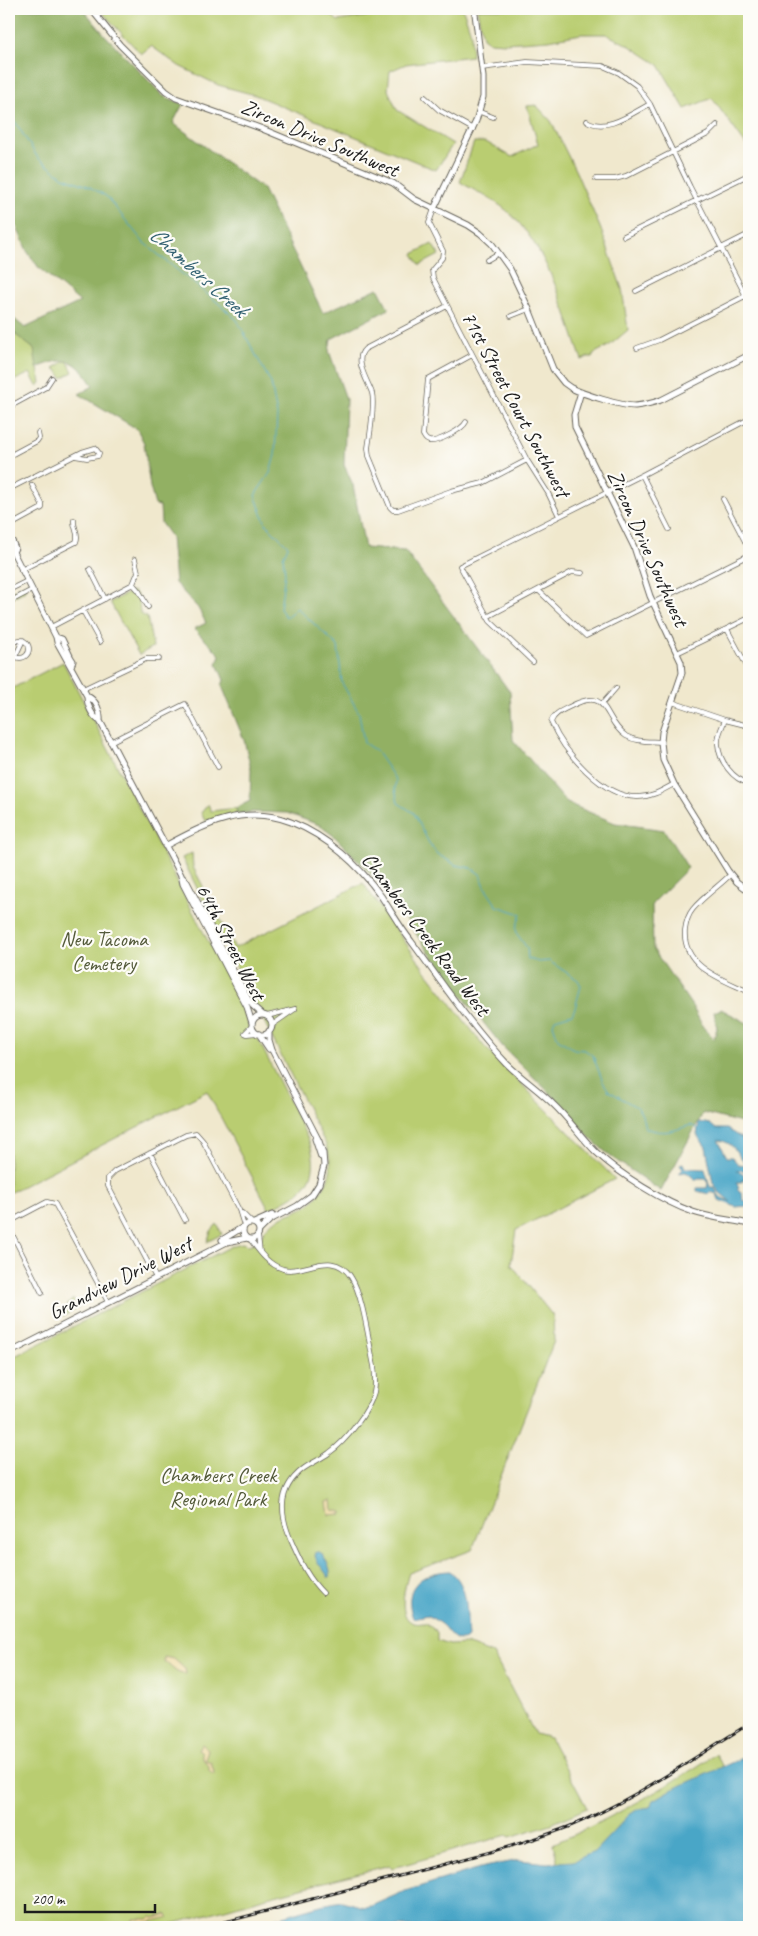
<svg xmlns="http://www.w3.org/2000/svg" width="758" height="1936" font-family="Caveat,sans-serif">
<style>
.green{fill:#b9cd71;stroke:#6a7446}
.forest{fill:#92b063;stroke:#576640}
.sand{fill:#eeda9e;stroke:#857b5d}
.water{fill:#48a6c7;stroke:#326172;fill-rule:evenodd}
.lines{fill:none;stroke-linecap:round;stroke-linejoin:round}
.stream{stroke:#48a6c7;stroke-width:1}
.minor-casing{stroke:#66635a;stroke-width:5.5}
.tertiary-casing{stroke:#66635a;stroke-width:7}
.minor{stroke:#fff;stroke-width:4}
.tertiary{stroke:#fff;stroke-width:5}
.rail-casing{stroke:#1c1c1c;stroke-width:3}
.rail{stroke:#fdfcf7;stroke-width:1;stroke-dasharray:4;stroke-linecap:butt}
.labels{text-anchor:middle;stroke-width:4.5;stroke-linejoin:round;paint-order:stroke}
.street-label{font-size:21px;fill:#1c1c1c;stroke:#fdfcf7}
.park-label{font-size:21px;fill:#535a3a;stroke:#fdfcf7}
.water-label{font-size:22px;font-style:italic;fill:#326172;stroke:#fdfcf7}
</style>
<rect width="100%" height="100%" fill="#fdfcf7"/>
<filter id="ink" filterUnits="userSpaceOnUse"><feTurbulence type="fractalNoise" baseFrequency=".02" numOctaves="2"/><feDisplacementMap in="SourceGraphic" scale="10" xChannelSelector="R" yChannelSelector="G"/><feConvolveMatrix kernelMatrix="1 2 1 2 8 2 1 2 1" color-interpolation-filters="sRGB"/></filter>
<filter id="wash" filterUnits="userSpaceOnUse"><feTurbulence type="fractalNoise" baseFrequency=".0096" numOctaves="4" result="noise"/><feDisplacementMap in="SourceGraphic" scale="20" xChannelSelector="R" yChannelSelector="G"/><feGaussianBlur stdDeviation="1.12" result="paint"/><feColorMatrix in="noise" values="0 0 0 0 0 0 0 0 0 0 0 0 0 0 0 0 0 1.4 0 .05"/><feComposite in="paint" operator="in"/></filter>
<g filter="url(#wash)">
<rect width="100%" height="100%" fill="#f0e8cd"/>
<path class="green" d="M 99,9 L 324,9 L 338,21 L 412,9 L 463,9 L 471,33 L 472,56 L 406,64 L 390,71 L 388,90 L 397,110 L 453,144 L 436,170 L 255,95 L 218,85 L 179,66 L 151,46 L 141,54 Z
M 477,9 L 749,9 L 749,149 L 712,98 L 685,109 L 659,65 L 630,46 L 606,34 L 581,34 L 549,40 L 505,43 L 490,42 L 483,37 Z
M 536,105 L 551,121 L 576,172 L 602,232 L 622,289 L 628,330 L 610,345 L 593,354 L 593,357 L 588,357 L 582,360 C 564,310 548,246 506,210 C 493,199 475,191 460,182 L 474,142 L 486,142 L 512,157 L 538,144 L 527,106 Z
M 432,244 L 439,255 L 420,265 L 413,254 Z
M 15,333 L 34,349 L 41,383 L 37,386 L 30,373 L 9,383 L 9,336 Z
M 67,360 L 73,372 L 62,378 L 57,370 L 54,368 Z
M 24,585 L 26,588 L 23,592 L 9,599 L 9,592 Z
M 132,591 L 135,592 C 136,593 139,598 139,600 C 141,608 136,614 147,617 L 153,647 L 139,655 L 110,602 Z
M 63,662 L 245,1012 C 247,1023 251,1035 259,1041 L 309,1141 C 323,1180 302,1194 269,1209 L 207,1091 L 9,1193 L 9,690 Z
M 208,804 L 211,811 L 236,808 L 237,814 L 205,821 L 201,813 Z
M 192,853 L 193,867 L 235,948 L 363,883 L 425,970 L 484,1046 L 615,1179 L 516,1230 L 511,1264 L 553,1316 L 554,1341 L 472,1550 L 409,1573 C 405,1585 396,1618 414,1623 C 417,1624 423,1623 426,1623 L 437,1632 L 437,1641 L 450,1645 L 466,1644 L 493,1654 L 535,1734 L 550,1738 L 587,1808 L 551,1824 L 510,1837 L 507,1835 L 393,1868 L 390,1865 L 267,1897 L 162,1927 L 9,1927 L 9,1359 L 234,1245 L 242,1243 L 248,1245 L 260,1241 C 264,1219 288,1216 305,1207 C 317,1200 327,1185 330,1172 C 332,1164 328,1152 326,1145 L 182,858 Z
M 217,1224 L 222,1234 L 207,1242 L 211,1231 Z
M 73,1299 L 78,1308 L 63,1316 L 69,1303 Z
M 716,1754 L 734,1788 L 564,1887 L 553,1844 C 610,1819 664,1789 716,1754 Z"/>
<path class="forest" d="M 9,9 L 83,9 L 104,34 L 163,96 L 183,104 L 173,123 L 263,189 L 323,313 L 378,288 L 389,309 L 331,339 L 329,351 L 346,399 L 344,465 L 353,485 L 365,548 L 405,551 L 510,692 L 513,740 L 567,803 L 615,823 L 664,830 L 688,868 L 652,904 L 653,949 L 692,1006 L 703,1027 L 714,1039 L 717,1028 L 714,1012 L 721,1009 L 749,1024 L 749,1125 L 703,1113 L 661,1191 L 610,1156 L 590,1138 L 561,1104 L 503,1047 L 445,975 L 382,885 L 334,836 L 319,825 L 287,813 L 253,812 L 237,814 L 236,808 L 250,801 L 251,769 L 244,740 L 222,686 L 224,680 L 217,664 L 220,655 L 194,629 L 206,623 L 198,608 L 175,583 L 171,537 L 161,523 L 160,506 L 155,505 L 150,487 L 144,443 L 137,429 L 79,394 L 93,386 C 76,359 68,355 37,368 L 34,349 L 16,335 L 9,322 L 13,318 L 25,328 L 80,302 L 39,268 L 27,251 L 9,208 Z"/>
<path class="sand" d="M 332,1500 L 333,1510 L 342,1512 L 342,1514 L 329,1515 L 327,1502 Z
M 164,1657 L 174,1659 L 185,1669 L 186,1674 C 176,1675 171,1665 164,1662 Z
M 202,1744 L 208,1749 L 205,1760 L 211,1762 L 214,1772 L 213,1775 L 209,1770 L 209,1766 L 202,1758 L 202,1753 L 198,1750 Z
M 166,1914 L 169,1917 L 133,1926 L 133,1919 L 148,1919 L 152,1917 L 155,1918 Z"/>
<path class="water" d="M 699,1122 L 710,1124 L 716,1129 L 727,1129 L 749,1143 L 749,1171 L 736,1170 L 744,1175 L 746,1182 L 742,1179 L 742,1182 L 736,1182 L 739,1188 L 737,1189 L 742,1194 L 743,1200 L 749,1202 L 749,1209 L 747,1206 L 736,1207 L 719,1200 L 717,1194 L 710,1192 L 709,1194 L 697,1191 L 697,1188 L 707,1188 L 708,1182 L 706,1179 L 695,1179 L 686,1172 L 679,1173 L 683,1169 L 680,1164 L 683,1163 L 685,1168 L 705,1169 L 710,1187 L 714,1187 L 720,1197 L 731,1202 L 719,1192 L 713,1183 L 706,1147 L 697,1135 ZM 718,1140 C 737,1143 735,1155 747,1165 L 738,1164 L 732,1157 L 727,1157 Z
M 316,1552 L 320,1552 C 325,1556 332,1571 330,1577 L 328,1577 C 324,1569 318,1565 315,1556 Z
M 450,1571 C 470,1586 466,1615 468,1637 C 458,1645 450,1635 445,1628 C 441,1623 433,1619 428,1615 L 413,1618 C 402,1588 420,1572 450,1571 Z
M 749,1752 L 749,1927 L 245,1927 L 321,1905 L 342,1901 L 364,1907 L 371,1906 L 405,1891 L 480,1868 L 519,1860 L 547,1863 L 573,1861 L 594,1852 L 629,1815 L 638,1809 L 650,1807 L 654,1800 L 671,1790 L 742,1758 Z"/>
<g class="lines">
<path class="stream" d="M 9,112 L 38,158 L 63,177 L 88,186 L 106,196 L 144,243 L 217,302 L 237,320 L 271,383 L 277,415 L 275,455 L 270,473 L 255,495 L 266,524 L 288,546 L 283,557 L 285,573 L 280,609 L 286,617 L 297,608 L 338,646 L 342,683 L 359,713 L 364,743 L 376,751 L 396,780 L 395,789 L 398,803 L 414,813 L 429,843 L 437,854 L 456,865 L 471,868 L 480,874 L 487,891 L 497,906 L 521,914 L 516,928 L 517,934 L 527,948 L 528,959 L 539,962 L 549,961 L 578,980 L 581,986 L 575,1008 L 572,1014 L 555,1019 L 553,1024 L 558,1039 L 574,1049 L 585,1050 L 593,1056 L 603,1082 L 609,1091 L 638,1108 L 642,1115 L 645,1128 C 666,1135 671,1131 691,1125 L 698,1129"/>
</g>
</g>
<g filter="url(#ink)">
<g class="lines">
<defs>
<path id="minor" d="M 482,68 L 527,62 L 603,66 L 619,73 L 637,86 L 650,104 L 690,187 L 749,302
M 425,97 L 439,110 L 473,129
M 480,112 L 493,117
M 587,121 C 607,133 632,113 650,104
M 596,179 L 615,179 L 626,176 L 708,134 L 717,125
M 434,209 L 429,223 L 443,251 L 442,258 L 432,270 L 433,278 L 527,460 L 548,493 L 559,516
M 624,236 L 746,176 L 749,176
M 487,260 L 499,253
M 636,291 L 749,234
M 447,306 L 365,349 C 353,360 368,381 372,393 C 375,404 370,435 368,448 L 369,456 L 390,507 L 393,510 L 398,510 L 451,491 L 483,483 L 527,460
M 511,316 L 529,309
M 637,348 L 659,340 L 749,294
M 9,407 L 46,387 L 52,378
M 466,422 C 463,429 437,443 429,441 C 425,440 425,438 423,435 L 428,379 L 472,355
M 9,456 L 37,441 L 39,438 L 38,433
M 642,475 L 669,529
M 9,489 L 82,452 L 95,448 L 99,453 L 98,456 L 87,458 L 75,456
M 723,499 L 749,549
M 9,526 L 42,508 L 42,504 L 32,485
M 90,569 L 105,599
M 21,570 L 76,542 C 80,534 73,528 74,520
M 133,584 L 139,591 L 148,607
M 9,590 L 27,581
M 538,590 L 586,636 L 749,555
M 9,602 L 32,590
M 83,611 L 100,642
M 487,617 L 572,572 L 582,573
M 51,627 L 133,584 L 138,572 L 135,559
M 727,629 L 749,670
M11 649a9 9 0 1 1 18 0a9 9 0 1 1-18 0Z
M 677,653 L 749,618
M 9,661 L 15,657 L 23,640
M 533,662 L 490,621 L 460,566 L 642,475 L 749,419
M 83,689 L 146,659 L 159,659
M 672,702 L 725,720 L 749,726
M 602,704 L 616,688
M 725,720 C 722,727 717,736 718,744 C 719,761 733,780 749,783
M 110,742 L 185,704 L 218,767
M 661,742 C 649,741 636,742 626,736 C 603,721 610,685 571,706 C 563,710 554,713 551,722 C 564,752 603,798 638,797 C 652,797 663,790 674,784
M 730,875 C 719,886 704,896 693,909 C 688,915 686,922 685,930 C 682,967 722,979 749,992
M 267,1016 L 295,1009
M 272,1025 L 295,1009
M 245,1033 L 247,1034 L 257,1033
M 245,1033 L 252,1026
M 150,1153 L 185,1220
M 242,1213 L 251,1222
M 9,1222 L 47,1202 L 55,1204 L 108,1302
M 9,1228 L 42,1293
M 258,1236 L 260,1252
M 250,1239 C 259,1251 267,1264 283,1269 C 304,1275 333,1248 351,1277 C 363,1295 369,1343 374,1366 C 375,1374 376,1384 374,1392 C 369,1412 346,1441 329,1453 C 321,1459 311,1463 303,1469 C 276,1490 280,1517 293,1545 C 301,1563 309,1579 323,1593
M 156,1278 L 108,1186 L 108,1178 L 115,1171 L 186,1135 L 196,1133 L 203,1141 L 239,1210 L 244,1226
M 9,1342 L 13,1350"/>
<path id="tertiary" d="M 91,9 L 120,45 L 166,91 L 176,98 L 260,128 L 393,183 L 414,199 L 468,225 L 480,233 L 492,244 L 510,269 L 529,309 L 553,369 L 564,383 L 571,388 C 583,394 621,406 635,406 C 644,405 653,403 661,400 L 749,355
M 434,209 L 476,121 L 483,97 L 483,77 L 475,14 L 473,9
M 581,392 L 574,415 L 575,427 L 634,547 L 650,596 L 681,662 L 682,673 L 662,732 L 661,742 L 663,760 L 674,784 L 728,871 L 737,882 L 749,891
M 9,540 L 12,541 L 15,548 L 13,552
M 9,546 L 13,552 L 56,637 L 57,642 L 87,696 C 87,705 92,717 100,721 L 181,875 L 183,884 L 247,1007 L 252,1023
M 56,637 L 62,639 L 71,658 L 73,661 L 71,666
M 87,696 C 96,700 101,711 100,721
M 165,846 C 206,824 244,804 291,822 C 327,836 359,865 381,896 C 391,911 400,927 411,941 C 442,983 471,1026 507,1064 C 521,1078 539,1090 553,1104 C 569,1119 581,1137 596,1152 C 619,1174 664,1202 693,1212 C 711,1218 731,1220 749,1224
M 181,876 L 187,882 L 248,999 L 253,1006 L 263,1015
M252 1025a10 10 0 1 1 20 0a10 10 0 1 1-20 0Z
M 259,1034 L 269,1049
M 315,1139 L 321,1157
M243 1231a8 8 0 1 1 16 0a8 8 0 1 1-16 0Z
M 254,1223 L 272,1215
M 259,1231 L 270,1220 L 297,1206 L 312,1195 L 319,1184 L 324,1166 L 323,1153 L 319,1141 L 272,1050 L 269,1040 L 269,1031
M 222,1240 L 243,1227
M 9,1353 L 227,1242 L 247,1238"/>
</defs>
<use href="#minor" class="minor-casing"/>
<use href="#tertiary" class="tertiary-casing"/>
<use href="#minor" class="minor"/>
<use href="#tertiary" class="tertiary"/>
<defs>
<path id="rail" d="M 206,1927 C 278,1908 350,1889 422,1870 C 471,1857 521,1845 568,1827 C 631,1802 691,1759 749,1724"/>
</defs>
<use href="#rail" class="rail-casing"/>
<use href="#rail" class="rail"/>
</g>
</g>
<g class="labels">
<g class="street-label">
<text transform="translate(320 138) rotate(23)" y="7">Zircon Drive Southwest</text>
<text transform="translate(516 404) rotate(62)" y="7">71st Street Court Southwest</text>
<text transform="translate(648 548) rotate(66)" y="7">Zircon Drive Southwest</text>
<text transform="translate(426 934) rotate(53)" y="7">Chambers Creek Road West</text>
<text transform="translate(231 942) rotate(63)" y="7">64th Street West</text>
<text transform="translate(120 1278) rotate(-27)" y="7">Grandview Drive West</text>
</g>
<g class="park-label">
<text x="104" y="946">New Tacoma<tspan x="104" dy="24">Cemetery</tspan></text>
<text x="218" y="1482">Chambers Creek<tspan x="218" dy="24">Regional Park</tspan></text>
</g>
<g class="water-label">
<text transform="translate(199 271) rotate(42)" y="8">Chambers Creek</text>
</g>
</g>
<rect width="758" height="1936" fill="none" stroke="#fdfcf7" stroke-width="30"/>
<path d="M25 1904v8h130v-8" fill="none" stroke="#1c1c1c" stroke-width="2.5"/>
<text x="32" y="1904" font-size="15" fill="#1c1c1c" stroke="#fdfcf7" stroke-width="4" paint-order="stroke">200 m</text>
</svg>
